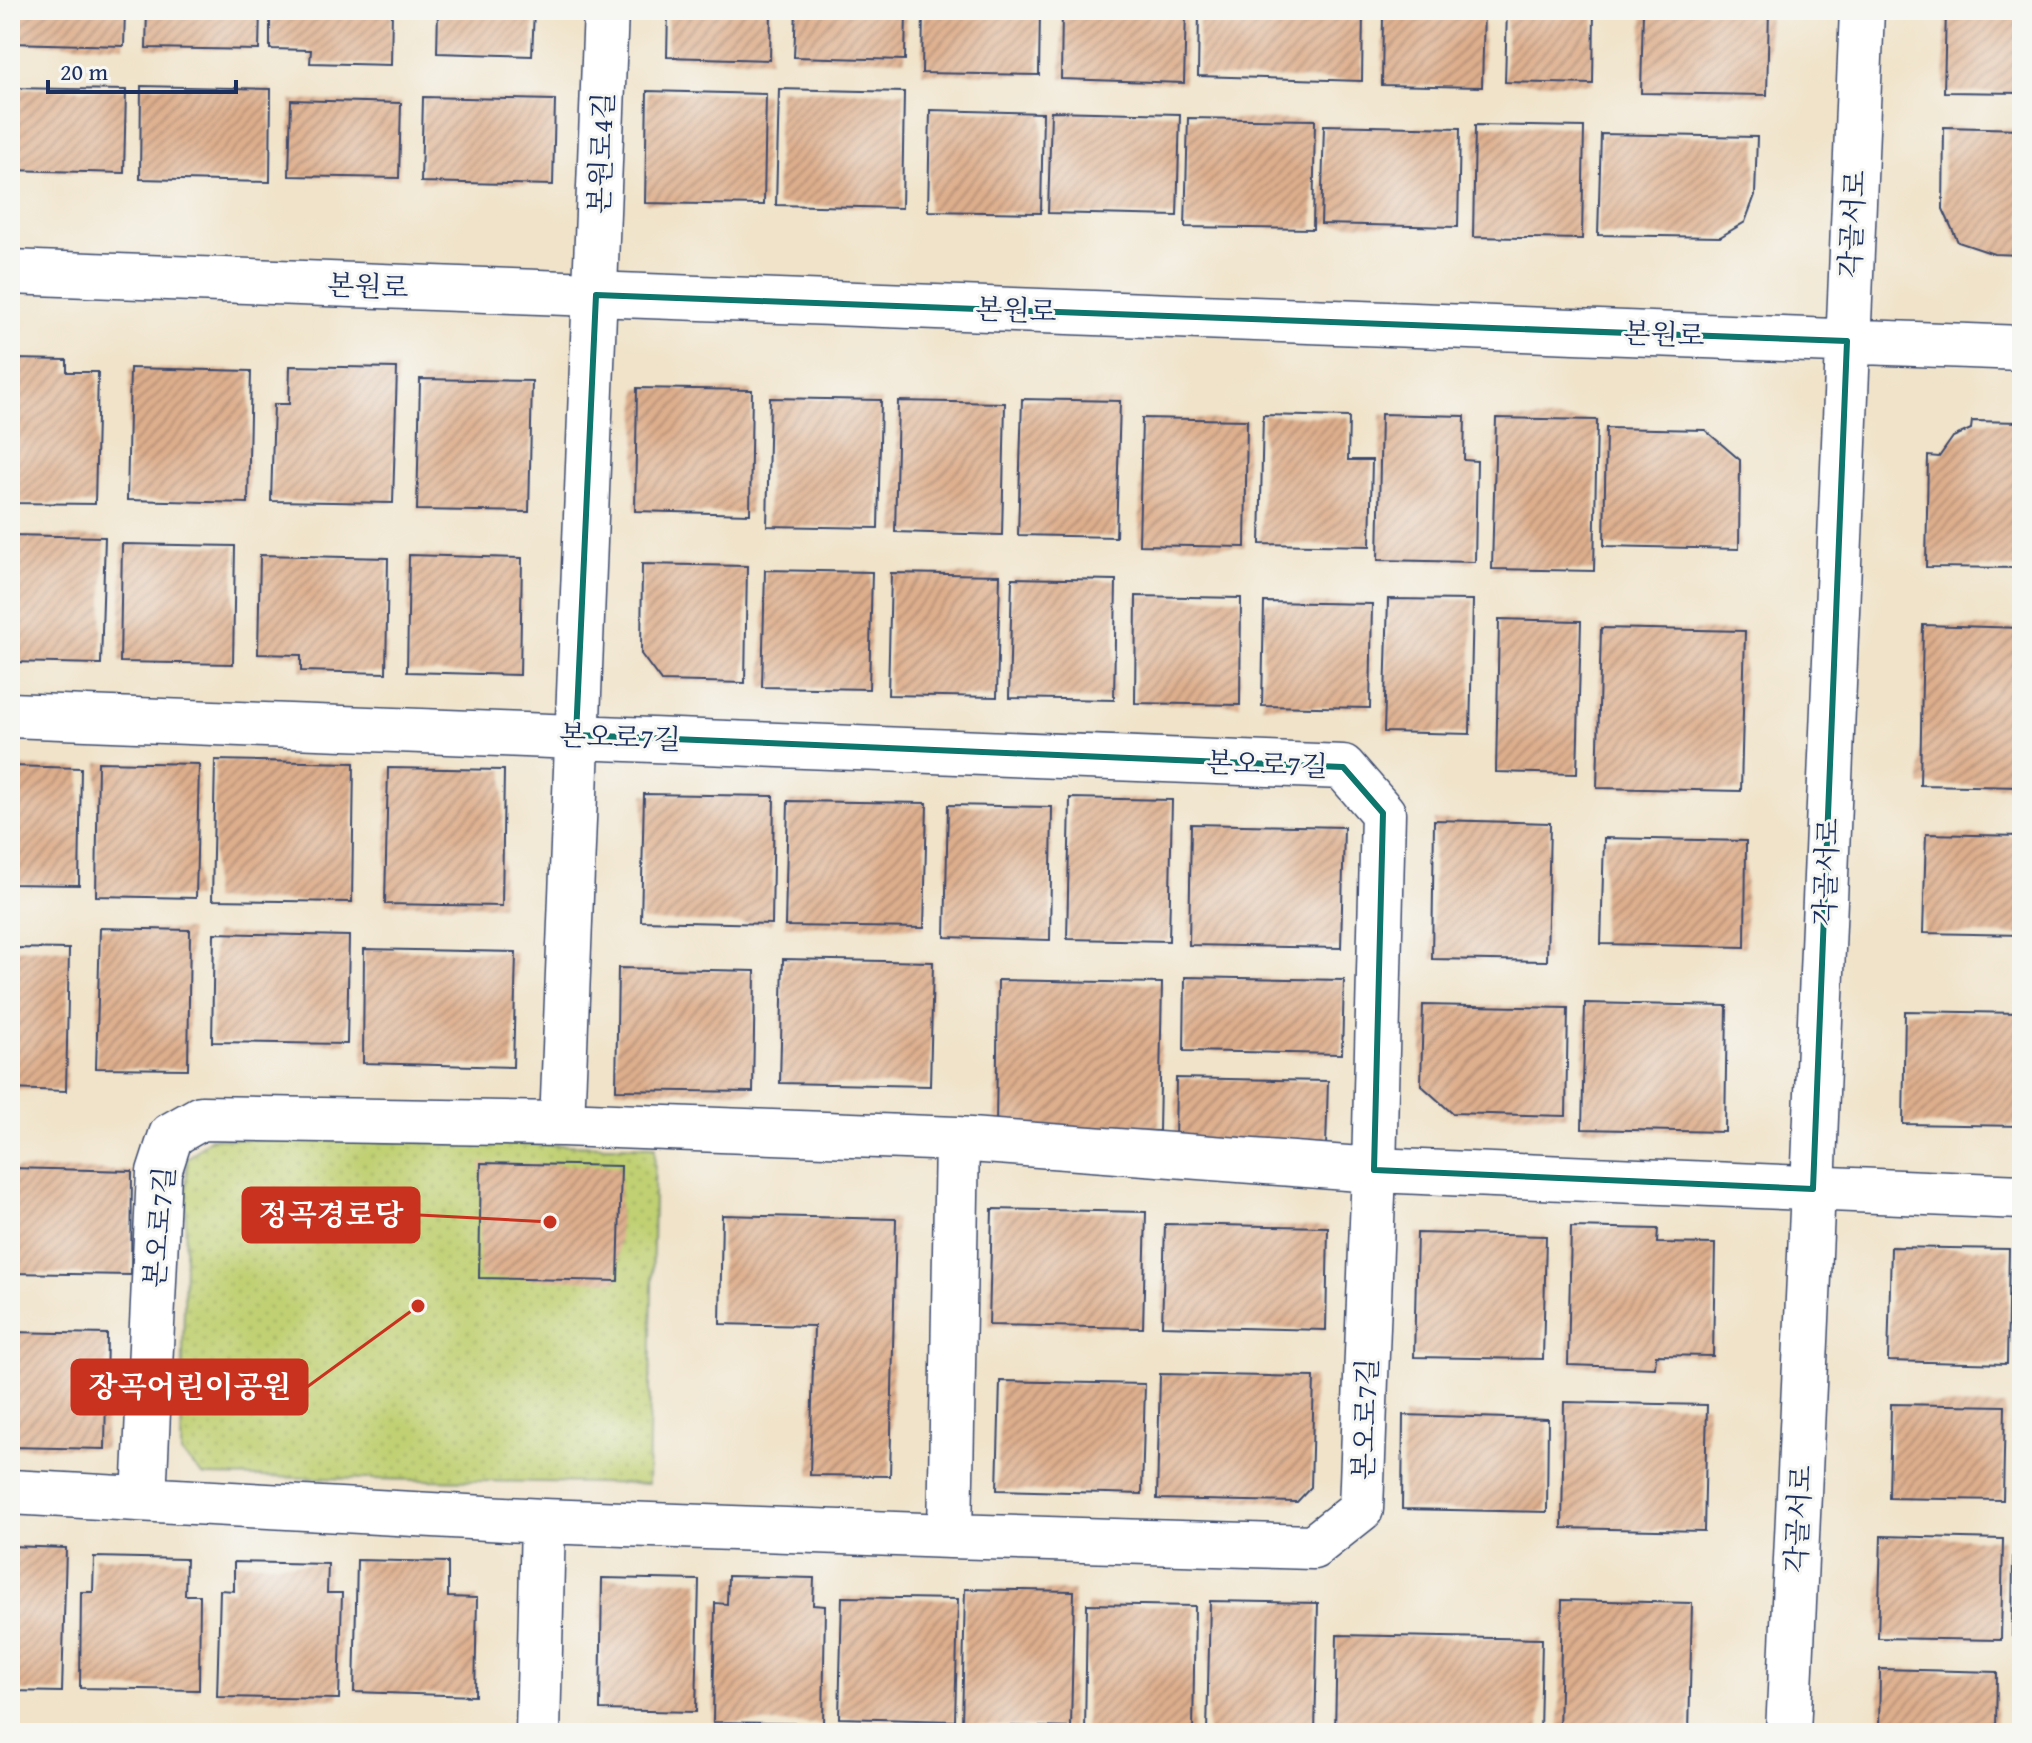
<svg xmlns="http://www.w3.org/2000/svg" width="2032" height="1743" font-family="'Gentium Book Plus','Noto Serif KR',serif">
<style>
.grass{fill:url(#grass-dots);stroke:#6e8068;stroke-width:2}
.building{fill:url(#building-hatch)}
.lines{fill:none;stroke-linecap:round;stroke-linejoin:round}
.street-casing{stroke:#3b4a6e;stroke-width:47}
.secondary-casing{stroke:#3b4a6e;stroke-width:47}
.street{stroke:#fff;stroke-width:44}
.secondary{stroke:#fff;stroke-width:44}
.marked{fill:none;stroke:#0f766e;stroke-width:6;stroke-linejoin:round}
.labels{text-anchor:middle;stroke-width:6;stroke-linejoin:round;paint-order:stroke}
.street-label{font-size:28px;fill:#1b2f5e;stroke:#f6f6f2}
.leader{fill:none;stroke:#c8321e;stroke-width:3}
.callout-dot{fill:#c8321e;stroke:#f6f6f2;stroke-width:3}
.callout{fill:#c8321e;stroke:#c8321e;stroke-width:3}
.callout-label{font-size:30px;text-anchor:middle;font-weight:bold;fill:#fff}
</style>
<defs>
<pattern id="grass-dots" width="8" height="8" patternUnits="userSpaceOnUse" patternTransform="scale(2)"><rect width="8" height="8" fill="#c0d072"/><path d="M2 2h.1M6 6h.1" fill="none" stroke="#a4b365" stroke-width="1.8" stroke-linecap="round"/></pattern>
<pattern id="building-hatch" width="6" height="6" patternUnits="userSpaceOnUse" patternTransform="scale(2)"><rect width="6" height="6" fill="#deaf8c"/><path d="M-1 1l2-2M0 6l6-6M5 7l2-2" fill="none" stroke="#b38f76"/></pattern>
</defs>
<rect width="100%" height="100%" fill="#f6f6f2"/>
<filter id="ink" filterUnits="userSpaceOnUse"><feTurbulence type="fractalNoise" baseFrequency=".0125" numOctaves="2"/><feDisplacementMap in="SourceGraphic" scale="16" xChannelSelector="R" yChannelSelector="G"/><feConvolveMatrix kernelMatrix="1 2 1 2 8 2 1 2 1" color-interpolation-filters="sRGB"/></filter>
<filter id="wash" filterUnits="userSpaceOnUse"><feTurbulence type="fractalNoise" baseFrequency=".006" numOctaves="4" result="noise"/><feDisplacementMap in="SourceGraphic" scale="32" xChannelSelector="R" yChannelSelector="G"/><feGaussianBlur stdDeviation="1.8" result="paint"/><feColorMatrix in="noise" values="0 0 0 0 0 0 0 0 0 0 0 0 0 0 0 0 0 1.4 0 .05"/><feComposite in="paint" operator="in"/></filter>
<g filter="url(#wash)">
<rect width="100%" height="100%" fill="#f0e3c9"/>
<path class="grass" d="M 211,1138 L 655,1147 L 648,1484 L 204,1476 L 181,1453 L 187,1159 Z"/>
<g id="blocks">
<path class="building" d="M 10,10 L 125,10 L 124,46 L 10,43 Z
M 147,10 L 260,10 L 259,50 L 146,48 Z
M 270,10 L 392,10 L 391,65 L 310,63 L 311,50 L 270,49 Z
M 438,10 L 534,10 L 532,56 L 437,53 Z
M 668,10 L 771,10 L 770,60 L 667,57 Z
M 796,10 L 906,10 L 905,60 L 794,57 Z
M 923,10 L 1040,10 L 1039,75 L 922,73 Z
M 1062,10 L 1186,10 L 1184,83 L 1061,79 Z
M 1199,10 L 1363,10 L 1362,81 L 1198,76 Z
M 1394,10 L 1484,10 L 1482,87 L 1382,85 L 1383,16 L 1394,17 Z
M 1507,10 L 1594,10 L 1593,84 L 1505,82 Z
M 1643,10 L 1769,10 L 1767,95 L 1641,93 Z
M 1946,10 L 2022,10 L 2022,93 L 1944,92 Z
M 141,86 L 271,89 L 270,182 L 140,179 Z
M 10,88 L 126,90 L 124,173 L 10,170 Z
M 779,89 L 904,92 L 902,208 L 776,205 Z
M 647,91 L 766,94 L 764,205 L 645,203 Z
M 423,97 L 555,100 L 553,185 L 421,182 Z
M 291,100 L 401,103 L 399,178 L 289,176 Z
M 930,110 L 1043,113 L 1041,213 L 928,211 Z
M 1051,111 L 1180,114 L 1177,216 L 1048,213 Z
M 1188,118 L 1315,120 L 1313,229 L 1185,227 Z
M 1324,125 L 1460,128 L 1458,227 L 1321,224 Z
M 1475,125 L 1584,127 L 1582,239 L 1473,237 Z
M 1944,127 L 2022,129 L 2022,255 L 1994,254 L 1958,242 L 1943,209 Z
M 1601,134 L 1757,137 L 1755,195 L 1745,222 L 1720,237 L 1598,235 Z
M 13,359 L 67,360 L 67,372 L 98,372 L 95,504 L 10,503 L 10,371 L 12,371 Z
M 290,366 L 397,368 L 393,503 L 271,501 L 274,404 L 289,404 Z
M 130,368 L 251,371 L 248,503 L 127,500 Z
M 420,379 L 532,381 L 529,512 L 417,510 Z
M 637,388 L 752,390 L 750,514 L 635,511 Z
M 770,398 L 881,400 L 878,528 L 767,526 Z
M 1022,399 L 1120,401 L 1116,537 L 1018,535 Z
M 898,401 L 1005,403 L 1002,535 L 895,532 Z
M 1381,414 L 1465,416 L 1464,460 L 1477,461 L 1475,562 L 1378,560 Z
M 1263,415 L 1349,417 L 1348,460 L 1372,460 L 1370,546 L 1260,544 Z
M 1142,418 L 1247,420 L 1245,547 L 1139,545 Z
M 1496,418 L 1597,420 L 1594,571 L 1492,569 Z
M 1972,421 L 2022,422 L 2022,568 L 1926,567 L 1928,456 L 1939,457 L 1953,437 L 1971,429 Z
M 1606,428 L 1705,430 L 1740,460 L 1739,549 L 1604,546 Z
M 10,535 L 105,537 L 101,664 L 10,662 Z
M 122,544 L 235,546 L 233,664 L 120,662 Z
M 260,555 L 388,558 L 386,673 L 301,671 L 301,655 L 258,654 Z
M 409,555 L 522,558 L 520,675 L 407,672 Z
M 642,564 L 747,566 L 745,683 L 661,681 L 641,654 Z
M 765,570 L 872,572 L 869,689 L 762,687 Z
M 891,573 L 1000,575 L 997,697 L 888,695 Z
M 1012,578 L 1116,580 L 1114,700 L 1009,698 Z
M 1136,596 L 1241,598 L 1240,705 L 1135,703 Z
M 1388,599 L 1473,600 L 1470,734 L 1384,732 Z
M 1264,602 L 1372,604 L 1370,708 L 1262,706 Z
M 1499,619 L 1581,621 L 1577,774 L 1496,772 Z
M 1923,625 L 2022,628 L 2022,787 L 1920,785 Z
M 1601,628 L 1745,631 L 1741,791 L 1597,788 Z
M 215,760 L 354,763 L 352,902 L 212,900 Z
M 98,762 L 199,764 L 196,898 L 96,896 Z
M 10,766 L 81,768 L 79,885 L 10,884 Z
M 388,768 L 504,770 L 502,906 L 385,904 Z
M 644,794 L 774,796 L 772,924 L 641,921 Z
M 1070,798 L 1172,800 L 1169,941 L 1067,939 Z
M 788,801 L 927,803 L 924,928 L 785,926 Z
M 948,805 L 1052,807 L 1050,940 L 945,937 Z
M 1434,820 L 1550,823 L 1547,961 L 1432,959 Z
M 1191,824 L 1344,827 L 1341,948 L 1189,945 Z
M 1926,834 L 2022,836 L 2022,935 L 1923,933 Z
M 1604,838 L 1746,841 L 1745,947 L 1601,944 Z
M 100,928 L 190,930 L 188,1069 L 96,1068 Z
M 214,933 L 349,936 L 347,1044 L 212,1042 Z
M 10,948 L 69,949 L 66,1091 L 10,1089 Z
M 364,949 L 516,952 L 513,1067 L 363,1063 Z
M 783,959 L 933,962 L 930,1086 L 780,1083 Z
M 618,968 L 755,971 L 753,1092 L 616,1090 Z
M 1185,977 L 1344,980 L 1342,1054 L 1184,1051 Z
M 998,980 L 1162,983 L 1159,1131 L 996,1128 Z
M 1585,1003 L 1727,1006 L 1725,1132 L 1582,1129 Z
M 1423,1005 L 1568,1008 L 1566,1116 L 1452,1113 L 1421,1085 Z
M 1905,1011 L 2022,1013 L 2022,1126 L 1903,1124 Z
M 1176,1078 L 1328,1081 L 1326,1147 L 1175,1144 Z
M 481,1163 L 621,1166 L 618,1281 L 479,1278 Z
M 10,1168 L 132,1171 L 131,1275 L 10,1273 Z
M 992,1209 L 1146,1212 L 1143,1328 L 989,1325 Z
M 722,1215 L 896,1219 L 890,1476 L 810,1475 L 814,1326 L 720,1324 Z
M 1165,1224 L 1328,1227 L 1326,1330 L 1162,1326 Z
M 1571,1227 L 1658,1229 L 1657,1243 L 1715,1244 L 1713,1356 L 1656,1355 L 1655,1368 L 1568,1365 Z
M 1417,1233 L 1546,1236 L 1543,1359 L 1414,1357 Z
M 1891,1247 L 2009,1249 L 2007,1364 L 1888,1361 Z
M 10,1332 L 107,1334 L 105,1449 L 10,1447 Z
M 1160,1374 L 1314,1377 L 1311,1487 L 1297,1502 L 1157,1499 Z
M 1000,1381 L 1145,1384 L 1142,1494 L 997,1490 Z
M 1564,1402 L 1707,1405 L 1704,1531 L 1562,1528 Z
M 1891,1404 L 2005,1406 L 2003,1500 L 1889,1498 Z
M 1403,1415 L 1548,1419 L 1547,1512 L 1402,1509 Z
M 1881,1536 L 2003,1539 L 2001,1640 L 1878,1638 Z
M 10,1546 L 66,1548 L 62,1692 L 10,1691 Z
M 94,1557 L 186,1559 L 185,1595 L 200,1595 L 199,1690 L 80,1688 L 81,1592 L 93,1592 Z
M 2013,1557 L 2022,1557 L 2022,1636 L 2012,1636 Z
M 357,1560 L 448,1562 L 448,1597 L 477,1598 L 475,1696 L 354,1692 Z
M 234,1562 L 328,1564 L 327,1593 L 342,1593 L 339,1699 L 217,1697 L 220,1590 L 234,1591 Z
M 728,1576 L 814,1578 L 813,1605 L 825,1606 L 823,1724 L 713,1722 L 715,1603 L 727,1604 Z
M 602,1578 L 699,1580 L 696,1712 L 600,1710 Z
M 965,1589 L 1074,1591 L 1071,1728 L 962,1725 Z
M 842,1597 L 958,1599 L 955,1721 L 839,1718 Z
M 1562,1600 L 1692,1603 L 1689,1733 L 1559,1733 Z
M 1210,1601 L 1318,1603 L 1315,1733 L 1207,1733 Z
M 1087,1604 L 1195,1606 L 1193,1733 L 1085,1733 Z
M 1337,1635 L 1542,1639 L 1540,1733 L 1335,1733 Z
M 1880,1669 L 1997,1672 L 1996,1733 L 1879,1733 Z
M 2019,1686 L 2022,1686 L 2022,1733 L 2018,1733 Z"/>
</g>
</g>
<g filter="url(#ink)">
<use href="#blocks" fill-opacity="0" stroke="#3b4a6e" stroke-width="2"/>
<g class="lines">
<defs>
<path id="street" d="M 10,715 L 1343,767 L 1383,813 L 1374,1170 L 1361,1509 L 1313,1547 L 950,1536 L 543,1521 L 10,1492
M 562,1124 L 606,10
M 144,1499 L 159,1172 L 171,1135 L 201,1118 L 562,1124 L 957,1139 L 1374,1170 L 2022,1197
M 950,1536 L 957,1139
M 538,1733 L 543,1521"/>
<path id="secondary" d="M 10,272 L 2022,348
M 1788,1733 L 1813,1189 L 1862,10"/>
</defs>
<use href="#street" class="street-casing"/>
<use href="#secondary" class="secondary-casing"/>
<use href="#street" class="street"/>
<use href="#secondary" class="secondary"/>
</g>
</g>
<path class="marked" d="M 596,295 L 1847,341 L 1813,1189 L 1374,1170 L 1383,813 L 1343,767 L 576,735 Z"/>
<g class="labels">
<g class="street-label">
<text transform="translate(601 153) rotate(-88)" y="10">본원로4길</text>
<text transform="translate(1852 224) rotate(-87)" y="10">각골서로</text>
<text transform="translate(368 286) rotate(2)" y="10">본원로</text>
<text transform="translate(1016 310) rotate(2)" y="10">본원로</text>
<text transform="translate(1664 334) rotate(2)" y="10">본원로</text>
<text transform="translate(620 737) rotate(2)" y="10">본오로7길</text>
<text transform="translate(1267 764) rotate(2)" y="10">본오로7길</text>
<text transform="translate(1826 872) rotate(-88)" y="10">각골서로</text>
<text transform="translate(159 1227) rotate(-85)" y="10">본오로7길</text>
<text transform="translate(1365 1419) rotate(-88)" y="10">본오로7길</text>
<text transform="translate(1798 1519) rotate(-87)" y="10">각골서로</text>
</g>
</g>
<path class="leader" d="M550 1222L419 1215M418 1306L307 1387"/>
<g class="callout-dot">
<circle cx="550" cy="1222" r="8"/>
<circle cx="418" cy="1306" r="8"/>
</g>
<g class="callout">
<rect x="243" y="1188" width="176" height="54" rx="8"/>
<rect x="72" y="1360" width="235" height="54" rx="8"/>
</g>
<g class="callout-label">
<text x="331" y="1225">정곡경로당</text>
<text x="190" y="1397">장곡어린이공원</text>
</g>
<rect width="2032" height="1743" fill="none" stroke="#f6f6f2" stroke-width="40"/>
<path d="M48 80v12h188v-12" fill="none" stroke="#1b2f5e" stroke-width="4"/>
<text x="60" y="80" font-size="24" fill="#1b2f5e" stroke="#f6f6f2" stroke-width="6" paint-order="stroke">20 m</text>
</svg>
